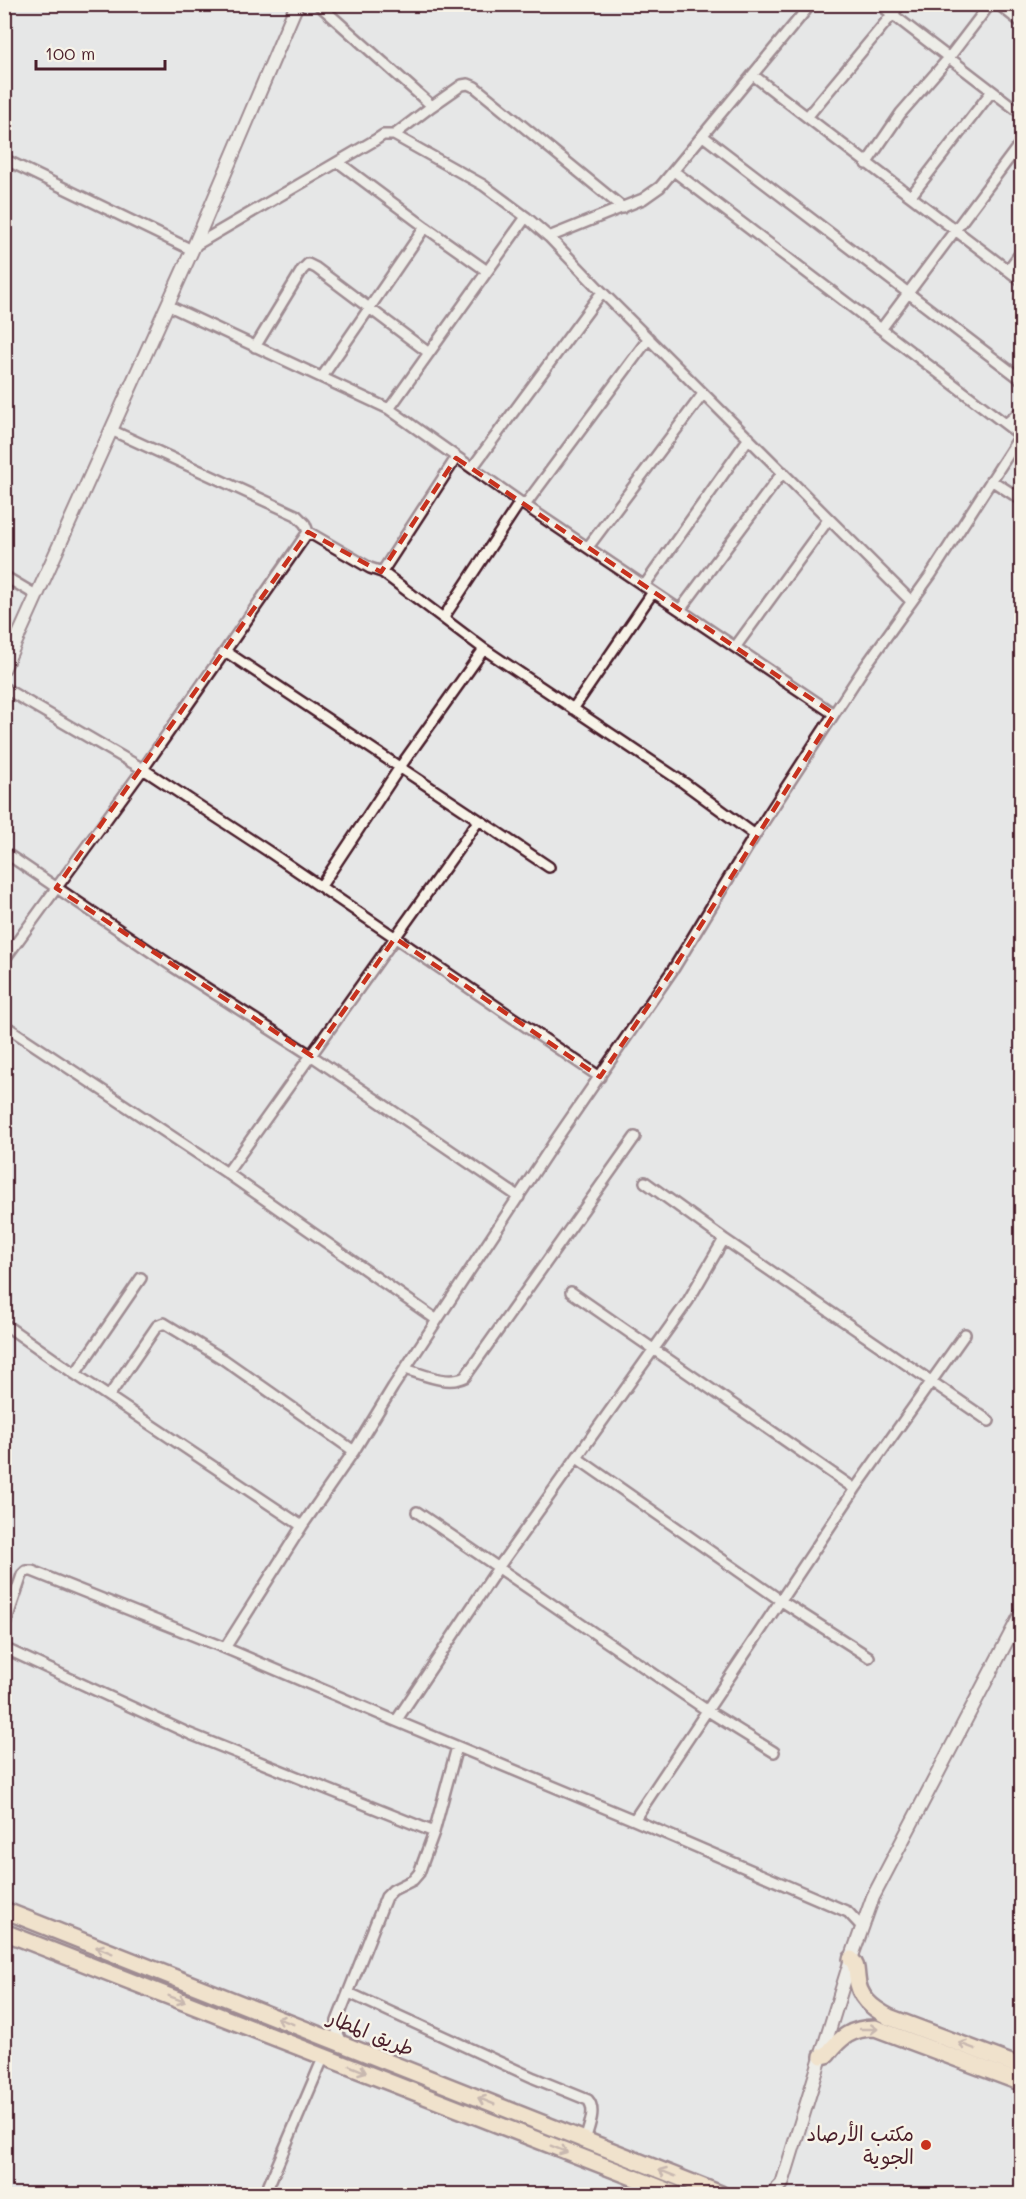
<svg xmlns="http://www.w3.org/2000/svg" width="1026" height="2199" font-family="Mali,'Playpen Sans Arabic',sans-serif">
<style>
.lines{fill:none;stroke-linecap:round;stroke-linejoin:round}
.minor-casing{stroke:#4a1f2b;stroke-width:14}
.tertiary-casing{stroke:#4a1f2b;stroke-width:16}
.primary-casing{stroke:#4a1f2b;stroke-width:20}
.trunk-casing{stroke:#4a1f2b;stroke-width:20}
.minor{stroke:#f7f3e8;stroke-width:9}
.tertiary{stroke:#f7f3e8;stroke-width:12}
.primary{stroke:#fddcac;stroke-width:15}
.trunk{stroke:#fddcac;stroke-width:15}
.oneway{stroke:#a47e6c}
.marked{fill:none;stroke:#c8321e;stroke-width:4.5;stroke-dasharray:12 8;stroke-linejoin:round}
.poi-dot{fill:#c8321e;stroke:#f7f3e8;stroke-width:2}
.labels{text-anchor:middle;stroke-width:5;stroke-linejoin:round;paint-order:stroke}
.street-label{font-size:20px;fill:#4a1f2b;stroke:#f7f3e8}
.poi-label{font-size:20px;fill:#4a1f2b;stroke:#f7f3e8;text-anchor:end}
</style>
<rect width="100%" height="100%" fill="#e6e7e7"/>
<filter id="ink" filterUnits="userSpaceOnUse"><feTurbulence type="fractalNoise" baseFrequency=".0167" numOctaves="2"/><feDisplacementMap in="SourceGraphic" scale="12" xChannelSelector="R" yChannelSelector="G"/><feConvolveMatrix kernelMatrix="1 2 1 2 8 2 1 2 1" color-interpolation-filters="sRGB"/></filter>
<g filter="url(#ink)">
<g class="lines">
<defs>
<path id="minor" d="M 318,4 L 432,106 L 462,85 L 468,84 L 475,87 L 623,208
M 879,4 L 1022,114
M 998,4 L 1022,23
M 753,75 C 842,145 932,212 1022,281
M 807,117 L 901,4
M 394,135 L 432,106
M 703,136 L 1022,380
M 4,159 L 192,250
M 338,162 L 425,227
M 866,164 L 901,113 L 948,59 L 990,4
M 675,172 L 1020,435
M 911,196 L 992,91
M 549,237 L 643,199 L 660,187 L 811,4
M 194,246 L 377,139 L 383,135 L 394,135 L 483,185 L 526,217 L 549,237 L 602,292 L 911,601
M 1008,270 L 1022,251
M 167,305 L 389,409 L 520,502 L 834,714
M 882,328 L 1022,141
M 255,347 L 302,270 L 308,264 L 316,268 L 429,353
M 322,377 L 425,227 L 487,271
M 389,409 L 526,217
M 1006,424 L 1022,410
M 111,430 L 296,515 L 305,524 L 308,532 L 370,568 L 382,572 L 484,649 L 684,783 L 755,835
M 472,468 L 602,292
M 991,480 L 1022,500
M 525,505 L 649,338
M 588,547 L 703,394
M 382,572 L 456,458
M 4,576 L 36,595
M 644,586 L 749,438
M 680,610 L 783,472
M 444,617 L 520,502
M 736,646 L 828,520
M 225,651 L 479,820
M 4,688 L 143,769 L 271,853 L 600,1077
M 573,709 L 653,592
M 4,852 L 172,966 L 312,1056 L 519,1197
M 321,886 L 400,767 L 484,649
M 4,960 L 143,769 L 308,532
M 4,1025 L 227,1173 L 437,1320
M 227,1173 L 479,820 L 549,867
M 645,1182 L 724,1239 L 989,1421
M 141,1278 L 75,1374 L 302,1526
M 571,1292 L 855,1489
M 4,1324 L 75,1374
M 405,1369 C 423,1374 447,1386 465,1377 L 635,1137
M 109,1396 L 157,1326 L 164,1323 L 223,1359 L 354,1451
M 577,1458 L 780,1600 L 869,1657
M 417,1512 L 708,1711 L 774,1752
M 4,1628 L 22,1575 L 26,1571 L 32,1571 L 225,1648 L 396,1721 L 634,1820 L 848,1912 L 862,1927
M 4,1648 L 190,1734 L 434,1832
M 225,1648 L 302,1526 L 354,1451 L 393,1387 L 555,1141 L 674,968 L 755,835 L 864,668 L 930,576 L 1022,433
M 396,1721 L 498,1568 L 688,1301 L 724,1239
M 634,1820 L 855,1489 L 965,1334
M 349,1993 L 534,2078 L 588,2100 C 597,2110 588,2128 585,2141
M 342,2043 L 337,2031 L 337,2021 L 386,1897 L 393,1890 L 413,1880 L 419,1873 L 434,1832 L 457,1747
M 265,2194 L 324,2056"/>
<path id="tertiary" d="M 4,668 L 194,246 L 297,4
M 772,2194 L 782,2184 L 851,1959 L 873,1897 L 1022,1612"/>
<path id="primary" d="M 851,1959 C 857,1965 856,1969 857,1977 C 858,1997 872,2008 889,2017 L 1022,2067
M 822,2056 L 827,2055 C 840,2037 852,2028 875,2028 L 1022,2083"/>
<path id="trunk" d="M 4,1910 L 721,2194
M 4,1932 L 676,2194"/>
</defs>
<use href="#minor" class="minor-casing"/>
<use href="#tertiary" class="tertiary-casing"/>
<use href="#primary" class="primary-casing"/>
<use href="#trunk" class="trunk-casing"/>
<use href="#minor" class="minor"/>
<use href="#tertiary" class="tertiary"/>
<use href="#primary" class="primary"/>
<use href="#trunk" class="trunk"/>
</g>
<defs><path id="oneway-shaft" d="M-6 0H5M1.5-3L5.5 0L1.5 3" fill="none" stroke-width="1.6" stroke-linecap="round" stroke-linejoin="round" transform="scale(1.5)"/></defs>
<g class="oneway">
<use href="#oneway-shaft" transform="translate(104 1950) rotate(-158)"/>
<use href="#oneway-shaft" transform="translate(177 1999) rotate(21)"/>
<use href="#oneway-shaft" transform="translate(285 2021) rotate(-159)"/>
<use href="#oneway-shaft" transform="translate(869 2029)"/>
<use href="#oneway-shaft" transform="translate(967 2046) rotate(-159)"/>
<use href="#oneway-shaft" transform="translate(358 2069) rotate(22)"/>
<use href="#oneway-shaft" transform="translate(486 2101) rotate(-158)"/>
<use href="#oneway-shaft" transform="translate(559 2149) rotate(22)"/>
<use href="#oneway-shaft" transform="translate(667 2173) rotate(-158)"/>
</g>
</g>
<path d="M0 0H1026V2199H0ZM 456,458 L 834,714 L 674,968 L 600,1077 L 395,938 L 312,1056 L 56,888 L 308,532 L 381,572 Z" fill="#e6e7e7" fill-opacity=".55" fill-rule="evenodd"/>
<path class="marked" d="M 456,458 L 834,714 L 674,968 L 600,1077 L 395,938 L 312,1056 L 56,888 L 308,532 L 381,572 Z"/>
<circle class="poi-dot" cx="926" cy="2145" r="6"/>
<g class="labels">
<g class="street-label">
<text transform="translate(371 2033) rotate(22)" y="7">طريق المطار</text>
</g>
<g class="poi-label">
<text x="914" y="2141">مكتب الأرصاد<tspan x="914" dy="23">الجوية</tspan></text>
</g>
</g>
<rect width="1026" height="2199" fill="none" stroke="#f7f3e8" stroke-width="24"/>
<rect x="12" y="12" width="1002" height="2175" fill="none" stroke="#4a1f2b" stroke-width="2" filter="url(#ink)"/>
<path d="M36 60v9h129v-9" fill="none" stroke="#4a1f2b" stroke-width="3"/>
<text x="45" y="60" font-size="18" fill="#4a1f2b" stroke="#f7f3e8" stroke-width="4.5" paint-order="stroke">100 m</text>
</svg>
